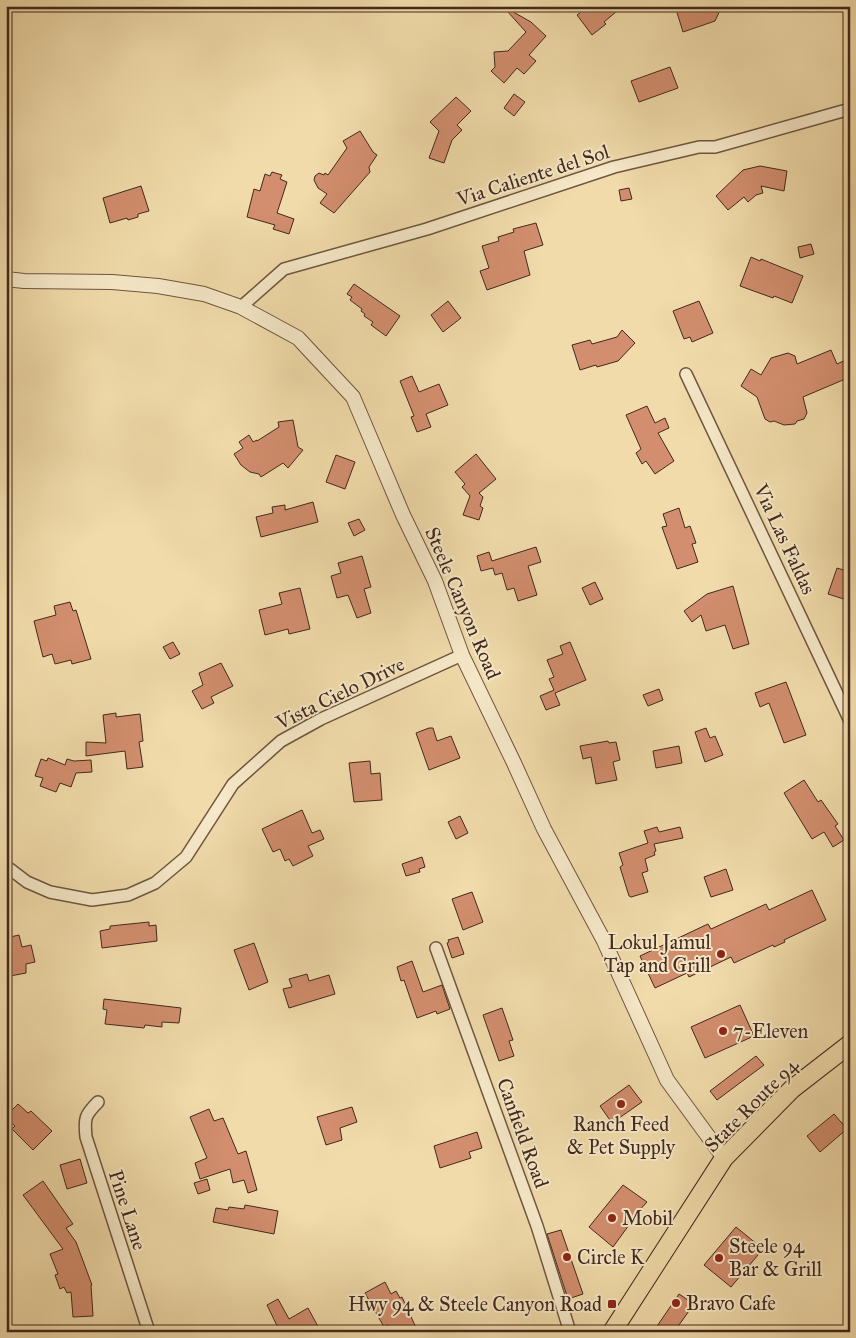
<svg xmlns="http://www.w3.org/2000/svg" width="856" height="1338" font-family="'IM FELL Great Primer',serif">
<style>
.building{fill:#d28e6e;stroke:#42291d}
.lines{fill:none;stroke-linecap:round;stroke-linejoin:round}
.minor-casing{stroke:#6e5640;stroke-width:14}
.tertiary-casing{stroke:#6e5640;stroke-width:16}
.trunk-casing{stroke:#42291d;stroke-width:20}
.minor{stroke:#f6e8c8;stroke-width:11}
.tertiary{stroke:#f6e8c8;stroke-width:14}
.trunk{stroke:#f1dbaa;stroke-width:18}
.poi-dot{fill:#8f2418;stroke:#f6e8c8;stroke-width:2}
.labels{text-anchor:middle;stroke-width:4;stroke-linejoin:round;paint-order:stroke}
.street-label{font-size:20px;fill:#42291d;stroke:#f6e8c8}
.poi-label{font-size:20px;fill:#42291d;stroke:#f6e8c8;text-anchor:start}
</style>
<rect width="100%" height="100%" fill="#f1dbaa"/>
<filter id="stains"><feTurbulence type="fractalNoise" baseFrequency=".004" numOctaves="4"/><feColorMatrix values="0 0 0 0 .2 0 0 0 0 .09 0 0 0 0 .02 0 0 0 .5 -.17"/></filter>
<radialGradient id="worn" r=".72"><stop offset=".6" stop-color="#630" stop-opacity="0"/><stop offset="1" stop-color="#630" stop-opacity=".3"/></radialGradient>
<path class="building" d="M 589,6 L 623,6 L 604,22 L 606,24 L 592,35 L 577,15 Z
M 675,6 L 722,6 L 715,21 L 683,32 Z
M 508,9 L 531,22 L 546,36 L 529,55 L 536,61 L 524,74 L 517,68 L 504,83 L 491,71 L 495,67 L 494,52 L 508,51 L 526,32 L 507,11 Z
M 670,67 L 678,88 L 639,102 L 631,81 Z
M 514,94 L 525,102 L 514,116 L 504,108 Z
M 456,97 L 471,111 L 457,125 L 462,130 L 452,140 L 444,163 L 429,158 L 439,131 L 430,122 Z
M 360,131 L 373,152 L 377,155 L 369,167 L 370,172 L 334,213 L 320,203 L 327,194 L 318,188 L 314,180 L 315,176 L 319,173 L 324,175 L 325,173 L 328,175 L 347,148 L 343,141 Z
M 760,166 L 787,171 L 784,191 L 761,186 L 763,193 L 756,195 L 748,202 L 744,197 L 728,210 L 716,196 L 743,170 Z
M 272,172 L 282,175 L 280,179 L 287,182 L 277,213 L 294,219 L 289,234 L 273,229 L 275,225 L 247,217 L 254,189 L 260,191 L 265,174 L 270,176 Z
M 141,186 L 149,211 L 138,214 L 138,217 L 128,220 L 127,218 L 110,223 L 103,198 Z
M 629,188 L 632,199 L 621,201 L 619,190 Z
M 536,223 L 543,245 L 524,251 L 530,275 L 487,290 L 480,271 L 489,268 L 482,246 L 499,241 L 498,237 L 514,232 L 513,229 Z
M 811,244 L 814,254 L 800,258 L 798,247 Z
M 751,257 L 760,261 L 761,259 L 803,276 L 792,303 L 774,296 L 773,298 L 740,286 Z
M 354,284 L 400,316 L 386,336 L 371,325 L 373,322 L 364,316 L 365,314 L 361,311 L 362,309 L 350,300 L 352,297 L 347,294 Z
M 448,301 L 461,318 L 443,332 L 431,315 Z
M 699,301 L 713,333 L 692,342 L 690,337 L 684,339 L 673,311 Z
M 622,330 L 635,343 L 618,361 L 597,367 L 596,365 L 580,370 L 572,345 L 590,340 L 592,344 L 617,337 Z
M 831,350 L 837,364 L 850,358 L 850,377 L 803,397 L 807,413 L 804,419 L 797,421 L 795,424 L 784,425 L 774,421 L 770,422 L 765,419 L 757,397 L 741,386 L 751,369 L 761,375 L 771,358 L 788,353 L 795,356 L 797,364 Z
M 412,376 L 419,392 L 439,384 L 448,405 L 426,414 L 431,427 L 417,432 L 411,417 L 414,416 L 400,381 Z
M 647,406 L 655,423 L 665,418 L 669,428 L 658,433 L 674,461 L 655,474 L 646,461 L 642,464 L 636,453 L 641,449 L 626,415 Z
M 293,420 L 298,447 L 303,450 L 288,468 L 283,463 L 261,477 L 259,474 L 250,472 L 241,465 L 234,454 L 243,448 L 239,442 L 249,435 L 253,442 L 257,440 L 257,441 L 279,427 L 278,422 Z
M 476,454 L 496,479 L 479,493 L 483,497 L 480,506 L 483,508 L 479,520 L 463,515 L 470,496 L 462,487 L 465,484 L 455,472 Z
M 336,455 L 355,462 L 345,489 L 326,482 Z
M 313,502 L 318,522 L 261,537 L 256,517 L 273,513 L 272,507 L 285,505 L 285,510 Z
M 679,508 L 685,528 L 690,526 L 696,543 L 692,544 L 698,562 L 677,569 L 662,527 L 667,526 L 663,514 Z
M 359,519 L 365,530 L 354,536 L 348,523 Z
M 536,547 L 541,562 L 528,566 L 537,595 L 518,601 L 514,588 L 507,590 L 502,573 L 495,575 L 493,568 L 481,571 L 477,556 L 489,552 L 492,561 Z
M 362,556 L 371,587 L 364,589 L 371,613 L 357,618 L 348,595 L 337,598 L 331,576 L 341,573 L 338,563 Z
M 837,568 L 850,572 L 850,601 L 828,594 Z
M 595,582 L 603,599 L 590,605 L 582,588 Z
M 733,586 L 749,644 L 733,649 L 725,625 L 706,631 L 701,615 L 692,622 L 684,611 L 707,594 Z
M 300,588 L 310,629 L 289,634 L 288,629 L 265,635 L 259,610 L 282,604 L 279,593 Z
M 70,602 L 73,611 L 76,610 L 91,659 L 72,664 L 71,660 L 55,664 L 52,654 L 43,657 L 34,621 L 56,615 L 54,606 Z
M 173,642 L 180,654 L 170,659 L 163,647 Z
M 570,642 L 586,680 L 555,693 L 560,705 L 546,710 L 540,696 L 554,690 L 549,679 L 554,677 L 547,660 L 563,654 L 560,646 Z
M 221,663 L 233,686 L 211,697 L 214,703 L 202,709 L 192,691 L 203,685 L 199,673 Z
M 786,682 L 806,735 L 784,743 L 769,703 L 760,707 L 755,693 Z
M 659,689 L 663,700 L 648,706 L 643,695 Z
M 116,713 L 116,717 L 140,714 L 143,741 L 139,742 L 143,767 L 127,769 L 125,751 L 86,756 L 86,742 L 106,743 L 103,715 Z
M 429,728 L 433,728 L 437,741 L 451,736 L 460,758 L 429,770 L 416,733 Z
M 706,728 L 710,738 L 715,736 L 723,755 L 705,762 L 695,732 Z
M 608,741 L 609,743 L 616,742 L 620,760 L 613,762 L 617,780 L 596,784 L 591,757 L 583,759 L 580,746 Z
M 679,746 L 682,763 L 656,768 L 653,751 Z
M 48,758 L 65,765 L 67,759 L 74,761 L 91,760 L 92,772 L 76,773 L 71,787 L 60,783 L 56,792 L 40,786 L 43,778 L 35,776 L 41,759 L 47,761 Z
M 370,761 L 371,774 L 380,773 L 382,800 L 354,802 L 349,763 Z
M 804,780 L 818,802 L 821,800 L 838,824 L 835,826 L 844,840 L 833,847 L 824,832 L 812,839 L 784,793 Z
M 302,810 L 312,833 L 320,830 L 324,839 L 308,846 L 313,856 L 293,866 L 289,859 L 285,861 L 280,849 L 273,852 L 262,829 Z
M 460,816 L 468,833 L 456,839 L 448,822 Z
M 657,827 L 659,832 L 680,827 L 683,838 L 654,844 L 656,851 L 654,852 L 655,855 L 645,859 L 648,871 L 642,873 L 648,892 L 631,897 L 629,896 L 620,867 L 623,865 L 619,853 L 648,843 L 644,831 Z
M 422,857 L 425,867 L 419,869 L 420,872 L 406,876 L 402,864 Z
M 726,869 L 733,890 L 711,897 L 704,877 Z
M 812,890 L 826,920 L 784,940 L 785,942 L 774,947 L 773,945 L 734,963 L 731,957 L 689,977 L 687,973 L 655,988 L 640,956 L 708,924 L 711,929 L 766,904 L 769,910 Z
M 472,892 L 483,922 L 463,930 L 452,899 Z
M 149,922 L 149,926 L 156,925 L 157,941 L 102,948 L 100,931 L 110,929 L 110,926 Z
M 19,935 L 22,947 L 31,945 L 35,962 L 26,964 L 26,973 L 10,976 L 9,970 L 6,970 L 6,938 Z
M 458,937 L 464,954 L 452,958 L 447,943 L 449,942 L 448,940 Z
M 254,943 L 268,982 L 249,990 L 234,950 Z
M 412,961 L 423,992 L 442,985 L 450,1009 L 437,1014 L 436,1011 L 417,1018 L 404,980 L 401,981 L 397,967 Z
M 307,974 L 309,981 L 329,975 L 335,994 L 289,1008 L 283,989 L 292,987 L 289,979 Z
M 104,999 L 181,1008 L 179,1023 L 162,1022 L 162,1027 L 145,1025 L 144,1028 L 105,1024 L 107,1010 L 103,1009 Z
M 740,1005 L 754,1036 L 705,1058 L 691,1027 Z
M 502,1008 L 513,1040 L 509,1041 L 514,1056 L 499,1061 L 483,1015 Z
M 756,1056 L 764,1065 L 717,1100 L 710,1091 Z
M 629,1085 L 642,1102 L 612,1123 L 600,1106 Z
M 18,1104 L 28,1113 L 31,1111 L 52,1131 L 33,1150 L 12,1129 L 15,1126 L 6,1118 L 6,1116 Z
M 352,1107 L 357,1122 L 340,1128 L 342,1140 L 326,1145 L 317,1117 Z
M 209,1109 L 214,1121 L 223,1118 L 238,1154 L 246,1151 L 257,1190 L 248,1193 L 244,1180 L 233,1183 L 230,1169 L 200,1179 L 195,1163 L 207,1158 L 190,1117 Z
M 834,1114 L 847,1129 L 820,1152 L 807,1136 Z
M 477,1132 L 482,1148 L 469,1152 L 471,1158 L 440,1168 L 434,1146 Z
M 80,1159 L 87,1183 L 67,1189 L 60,1165 Z
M 207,1179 L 210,1190 L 198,1194 L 194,1183 Z
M 43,1181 L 73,1224 L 66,1228 L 76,1242 L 92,1285 L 91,1285 L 93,1316 L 73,1317 L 71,1292 L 67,1293 L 64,1287 L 60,1289 L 55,1275 L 58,1274 L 50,1254 L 63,1249 L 23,1195 Z
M 623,1185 L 647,1202 L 627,1224 L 629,1225 L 613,1247 L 589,1227 Z
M 245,1205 L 278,1211 L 274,1234 L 213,1222 L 216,1208 L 228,1210 L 229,1207 L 244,1209 Z
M 736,1227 L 763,1249 L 731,1287 L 704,1265 Z
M 561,1230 L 583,1294 L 568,1299 L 547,1234 Z
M 385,1282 L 391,1294 L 396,1291 L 400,1298 L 402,1297 L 418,1332 L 391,1332 L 388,1325 L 384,1327 L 365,1293 Z
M 679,1294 L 694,1304 L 674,1332 L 653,1332 Z
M 278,1299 L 289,1319 L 308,1308 L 321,1332 L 280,1332 L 267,1305 Z"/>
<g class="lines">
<defs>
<path id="minor" d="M 241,307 L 284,269 L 427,229 L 614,167 L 699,147 L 715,147 L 850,109
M 686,374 L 850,721
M 6,866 L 27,882 L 50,892 L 92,900 L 128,895 L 155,883 L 186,857 L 233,784 L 281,741 L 321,719 L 462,655
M 436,948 L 537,1226 L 570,1332
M 98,1102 C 85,1115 84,1118 86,1137 L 149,1332"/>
<path id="tertiary" d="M 6,279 L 24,281 L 112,282 L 158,286 L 204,294 L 241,307 L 298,338 L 353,397 L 403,515 L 435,581 L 462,655 L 514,763 L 544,829 L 604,941 L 667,1080 L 724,1158"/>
<path id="trunk" d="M 612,1332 L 724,1158 L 792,1089 L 850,1044"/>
</defs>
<use href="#minor" class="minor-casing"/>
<use href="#tertiary" class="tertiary-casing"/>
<use href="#trunk" class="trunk-casing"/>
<use href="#minor" class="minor"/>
<use href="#tertiary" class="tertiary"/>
<use href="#trunk" class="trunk"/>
</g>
<g class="poi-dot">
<circle cx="721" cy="954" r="5"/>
<circle cx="723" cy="1031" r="5"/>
<circle cx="621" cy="1104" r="5"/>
<circle cx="612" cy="1218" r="5"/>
<circle cx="567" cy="1257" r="5"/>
<circle cx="719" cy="1258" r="5"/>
<circle cx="676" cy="1303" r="5"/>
<rect x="607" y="1299" width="10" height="10" rx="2.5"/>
</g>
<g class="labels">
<g class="street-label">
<text transform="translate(533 175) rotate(-18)" y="7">Via Caliente del Sol</text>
<text transform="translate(785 539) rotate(65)" y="7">Via Las Faldas</text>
<text transform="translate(463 603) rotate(67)" y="7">Steele Canyon Road</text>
<text transform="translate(340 693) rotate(-26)" y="7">Vista Cielo Drive</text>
<text transform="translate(751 1105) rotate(-45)" y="7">State Route 94</text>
<text transform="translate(523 1133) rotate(70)" y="7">Canfield Road</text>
<text transform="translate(128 1210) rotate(72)" y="7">Pine Lane</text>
</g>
<g class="poi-label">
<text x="711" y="949" text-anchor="end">Lokul Jamul<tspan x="711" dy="23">Tap and Grill</tspan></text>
<text x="733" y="1038">7-Eleven</text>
<text x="621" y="1131" text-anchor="middle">Ranch Feed<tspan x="621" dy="23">&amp; Pet Supply</tspan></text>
<text x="622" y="1225">Mobil</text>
<text x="729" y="1253">Steele 94<tspan x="729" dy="23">Bar &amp; Grill</tspan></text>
<text x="577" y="1264">Circle K</text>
<text x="686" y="1310">Bravo Cafe</text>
<text x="602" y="1311" text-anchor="end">Hwy 94 &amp; Steele Canyon Road</text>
</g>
</g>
<rect width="856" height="1338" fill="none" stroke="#f1dbaa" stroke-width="25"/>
<rect x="8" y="8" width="841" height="1323" fill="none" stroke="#42291d" stroke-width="2.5"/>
<rect x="12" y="12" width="831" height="1313" fill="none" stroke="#42291d"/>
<rect width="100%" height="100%" filter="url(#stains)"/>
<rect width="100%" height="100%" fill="url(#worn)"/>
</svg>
